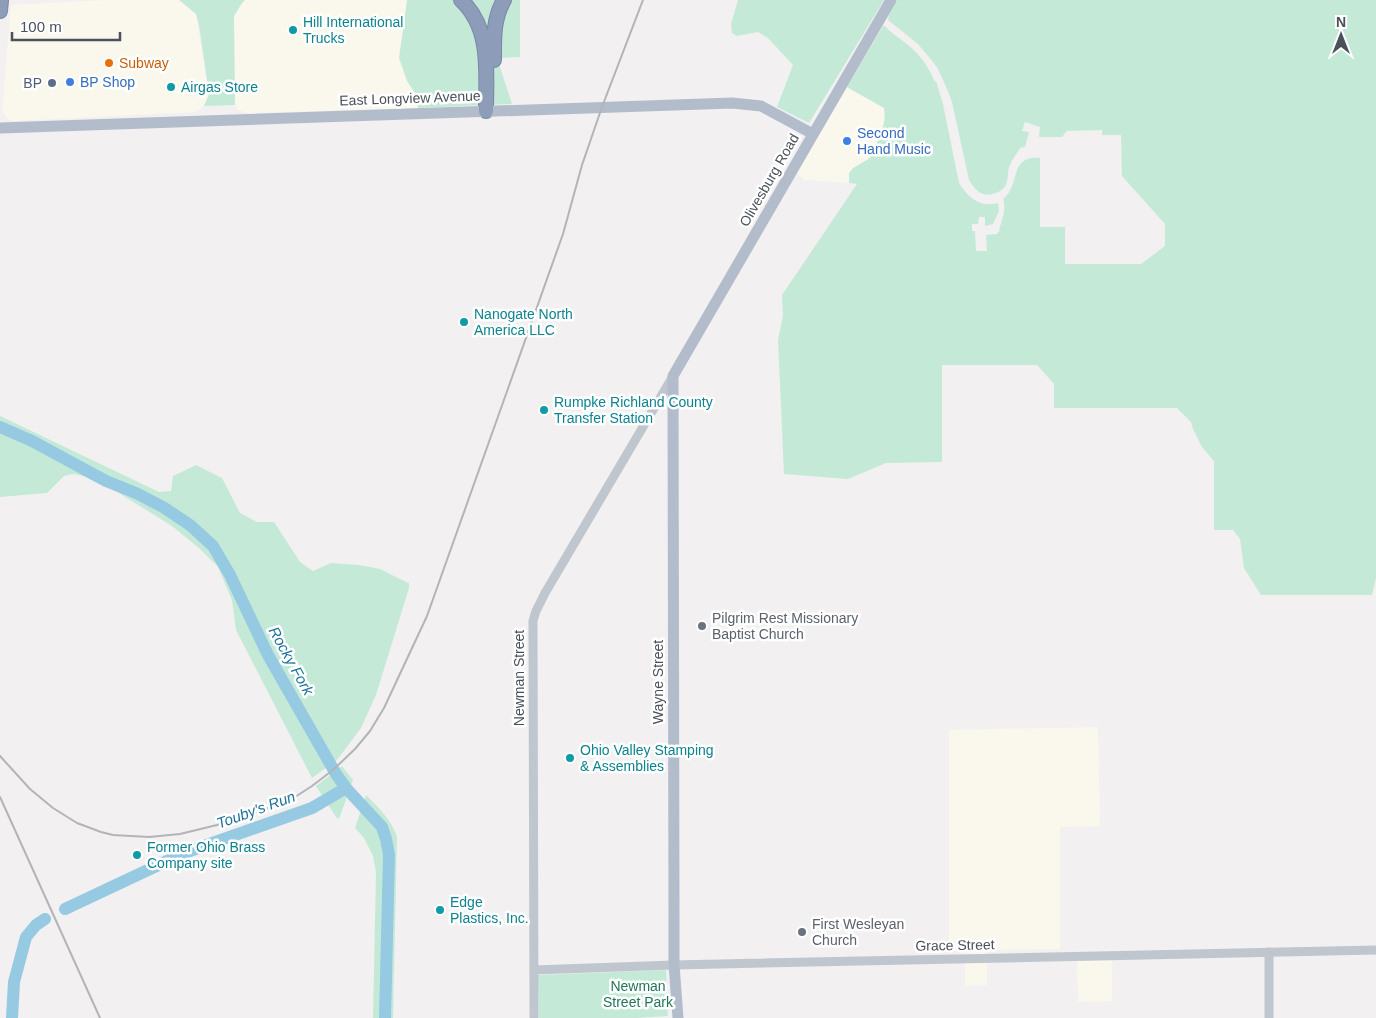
<svg xmlns="http://www.w3.org/2000/svg" width="1376" height="1018" font-family="Arial,sans-serif">
<style>
.commercial{fill:#faf8ec}
.green{fill:#c4ead7}
.lines{fill:none;stroke-linecap:round;stroke-linejoin:round}
.river{stroke:#96c9e2;stroke-width:12}
.highway-casing{stroke:#7988a5;stroke-width:16}
.minor{stroke:#c0c6cd;stroke-width:9}
.major{stroke:#b3bccb;stroke-width:11}
.highway{stroke:#8d9db9;stroke-width:14}
.rail{stroke:#b3b4b9;stroke-width:2}
.culture-dot{fill:#0f9aa8;stroke:#fff;stroke-width:2}
.food-dot{fill:#e8710a;stroke:#fff;stroke-width:2}
.shop-dot{fill:#3f7fe0;stroke:#fff;stroke-width:2}
.service-dot{fill:#5c6f8a;stroke:#fff;stroke-width:2}
.worship-dot{fill:#6b7280;stroke:#fff;stroke-width:2}
.labels{text-anchor:middle;stroke-width:5;stroke-linejoin:round;paint-order:stroke}
.culture-label{font-size:14px;fill:#0d838f;stroke:#fff;text-anchor:start}
.food-label{font-size:14px;fill:#c56008;stroke:#fff;text-anchor:start}
.shop-label{font-size:14px;fill:#366cbe;stroke:#fff;text-anchor:start}
.service-label{font-size:14px;fill:#4e5e75;stroke:#fff;text-anchor:end}
.street-label{font-size:14px;fill:#4a515b;stroke:#fff}
.worship-label{font-size:14px;fill:#5b616d;stroke:#fff;text-anchor:start}
.park-label{font-size:14px;fill:#227556;stroke:#fff}
.water-label{font-size:15px;font-style:italic;fill:#1d729c;stroke:#fff}
</style>
<rect width="100%" height="100%" fill="#f2f0f0"/>
<path class="commercial" d="M 105,0 L 179,0 L 196,14 L 209,95 L 204,106 L 195,112 L 14,121 L 8,119 L 2,111 L 11,5 Z
M 245,0 L 407,0 L 407,80 L 417,96 L 418,108 L 249,113 L 238,110 L 235,105 L 234,16 L 242,3 Z
M 847,88 L 884,108 L 884,125 L 878,139 L 877,143 L 870,158 L 849,173 L 849,183 L 804,180 L 796,172 Z
M 1098,727 L 1100,826 L 1060,827 L 1060,949 L 987,950 L 987,985 L 965,986 L 965,951 L 949,951 L 949,730 Z
M 1112,960 L 1112,1001 L 1078,1002 L 1077,961 Z"/>
<path class="green" d="M 179,0 L 245,0 L 242,3 L 234,16 L 235,105 L 204,106 L 209,94 L 199,25 L 196,14 Z
M 407,0 L 520,0 L 520,57 L 497,58 L 512,104 L 418,108 L 417,96 L 407,81 L 399,58 Z
M 738,0 L 884,0 L 809,123 L 777,107 L 793,65 L 768,38 L 758,32 L 737,36 L 732,33 L 731,24 Z
M 897,0 L 1376,0 L 1376,578 L 1372,595 L 1261,595 L 1244,568 L 1240,539 L 1233,530 L 1214,530 L 1214,461 L 1202,447 L 1193,429 L 1191,422 L 1177,408 L 1054,408 L 1054,384 L 1037,365 L 942,365 L 942,462 L 886,463 L 848,479 L 784,474 L 778,340 L 783,315 L 782,295 L 857,184 L 849,183 L 849,173 L 853,168 L 870,158 L 882,131 L 885,117 L 884,108 L 847,87 L 883,26 L 885,26 C 890,32 897,36 903,41 C 918,52 928,65 935,82 L 936,81 L 943,104 L 959,183 C 968,198 981,208 998,203 L 999,211 L 993,224 L 985,226 L 985,217 L 979,217 L 978,224 L 972,224 L 972,231 L 975,231 L 976,251 L 987,251 L 986,235 L 997,234 L 999,231 C 1001,221 1007,209 1003,199 C 1021,186 1008,155 1040,158 L 1040,227 L 1065,227 L 1065,264 L 1141,264 L 1165,246 L 1165,224 L 1122,176 L 1121,135 L 1102,135 L 1102,130 L 1067,131 L 1062,137 L 1039,137 L 1040,127 L 1025,122 L 1022,131 L 1029,132 L 1025,147 L 1020,148 C 1017,154 1012,159 1010,165 C 1007,171 1009,178 1006,184 C 1005,188 1001,191 998,192 C 985,199 976,192 969,180 L 952,102 L 947,89 L 937,67 L 918,44 L 888,20 L 889,15 Z
M 0,416 L 159,492 L 171,491 L 173,476 L 196,465 L 222,478 L 240,513 L 257,522 L 274,522 L 300,562 L 313,571 L 331,563 L 359,565 L 380,569 L 402,580 L 409,583 L 409,588 L 376,695 L 361,728 L 337,760 L 312,778 L 236,630 L 232,600 L 218,567 L 200,549 L 172,526 L 114,490 L 83,476 L 73,474 L 64,476 L 47,493 L 0,497 Z
M 342,766 L 353,780 L 339,819 L 336,817 L 316,786 Z
M 366,795 C 379,808 391,819 397,837 L 393,1018 L 373,1018 L 376,872 L 373,856 L 364,838 L 355,828 Z
M 666,970 L 668,1016 L 637,1018 L 539,1018 L 538,975 Z"/>
<g class="lines">
<path class="river" d="M 0,427 L 32,441 L 106,481 L 136,493 L 163,507 L 190,525 L 213,546 L 230,575 L 268,655 L 336,774 L 346,788 L 382,827 L 386,839 L 389,855 L 385,1018
M 65,909 L 184,853 L 312,808 L 346,788
M 12,1018 L 14,982 L 26,937 L 36,925 L 45,919"/>
<defs>
<path id="highway" d="M 461,0 C 492,29 486,73 486,111
M 0,11 L 1,0
M 494,60 C 494,39 493,19 504,0"/>
</defs>
<use href="#highway" class="highway-casing"/>
<path class="minor" d="M 1269,952 L 1269,1018
M 534,970 L 674,965 L 1376,950
M 534,1018 L 533,621 L 536,611 L 545,593 L 673,376"/>
<path class="major" d="M 0,128 L 732,103 L 761,106 L 813,134
M 678,1018 L 674,965 L 674,923 L 673,376 L 891,0"/>
<use href="#highway" class="highway"/>
<path class="rail" d="M 0,756 L 30,789 L 53,808 L 77,823 L 101,832 L 113,835 L 149,837 L 180,834 L 217,825 L 278,805 L 295,797 L 312,786 L 333,770 L 355,749 L 370,731 L 384,708 L 427,616 L 563,234 L 582,165 L 602,107 L 643,0
M 0,797 L 100,1018"/>
</g>
<g class="culture-dot">
<circle cx="293" cy="30" r="5"/>
<circle cx="171" cy="87" r="5"/>
<circle cx="464" cy="322" r="5"/>
<circle cx="544" cy="410" r="5"/>
<circle cx="570" cy="758" r="5"/>
<circle cx="137" cy="855" r="5"/>
<circle cx="440" cy="910" r="5"/>
</g>
<circle class="food-dot" cx="109" cy="63" r="5"/>
<g class="shop-dot">
<circle cx="70" cy="82" r="5"/>
<circle cx="847" cy="141" r="5"/>
</g>
<circle class="service-dot" cx="52" cy="83" r="5"/>
<g class="worship-dot">
<circle cx="702" cy="626" r="5"/>
<circle cx="802" cy="932" r="5"/>
</g>
<g class="labels">
<g class="culture-label">
<text x="303" y="27">Hill International<tspan x="303" dy="16">Trucks</tspan></text>
<text x="181" y="92">Airgas Store</text>
<text x="474" y="319">Nanogate North<tspan x="474" dy="16">America LLC</tspan></text>
<text x="554" y="407">Rumpke Richland County<tspan x="554" dy="16">Transfer Station</tspan></text>
<text x="580" y="755">Ohio Valley Stamping<tspan x="580" dy="16">&amp; Assemblies</tspan></text>
<text x="147" y="852">Former Ohio Brass<tspan x="147" dy="16">Company site</tspan></text>
<text x="450" y="907">Edge<tspan x="450" dy="16">Plastics, Inc.</tspan></text>
</g>
<g class="food-label">
<text x="119" y="68">Subway</text>
</g>
<g class="shop-label">
<text x="80" y="87">BP Shop</text>
<text x="857" y="138">Second<tspan x="857" dy="16">Hand Music</tspan></text>
</g>
<g class="service-label">
<text x="42" y="88">BP</text>
</g>
<g class="street-label">
<text transform="translate(410 98) rotate(-2)" y="5">East Longview Avenue</text>
<text transform="translate(769 180) rotate(-60)" y="5">Olivesburg Road</text>
<text transform="translate(519 678) rotate(-90)" y="5">Newman Street</text>
<text transform="translate(658 682) rotate(-90)" y="5">Wayne Street</text>
<text transform="translate(955 945) rotate(-1)" y="5">Grace Street</text>
</g>
<g class="worship-label">
<text x="712" y="623">Pilgrim Rest Missionary<tspan x="712" dy="16">Baptist Church</tspan></text>
<text x="812" y="929">First Wesleyan<tspan x="812" dy="16">Church</tspan></text>
</g>
<g class="park-label">
<text x="638" y="991">Newman<tspan x="638" dy="16">Street Park</tspan></text>
</g>
<g class="water-label">
<text transform="translate(291 661) rotate(61)" y="5">Rocky Fork</text>
<text transform="translate(256 810) rotate(-20)" y="5">Touby's Run</text>
</g>
</g>
<g transform="translate(1341 35)" stroke="#ffffff" stroke-width="4" paint-order="stroke">
<path d="M0-4L9 19L0 12L-9 19Z" fill="#4a515b"/>
<text y="-8" font-size="14" font-weight="bold" text-anchor="middle" fill="#4a515b">N</text>
</g>
<path d="M12 32v8h108v-8" fill="none" stroke="#4a515b" stroke-width="2.5"/>
<text x="20" y="32" font-size="15" fill="#4a515b" stroke="#ffffff" stroke-width="4" paint-order="stroke">100 m</text>
</svg>
